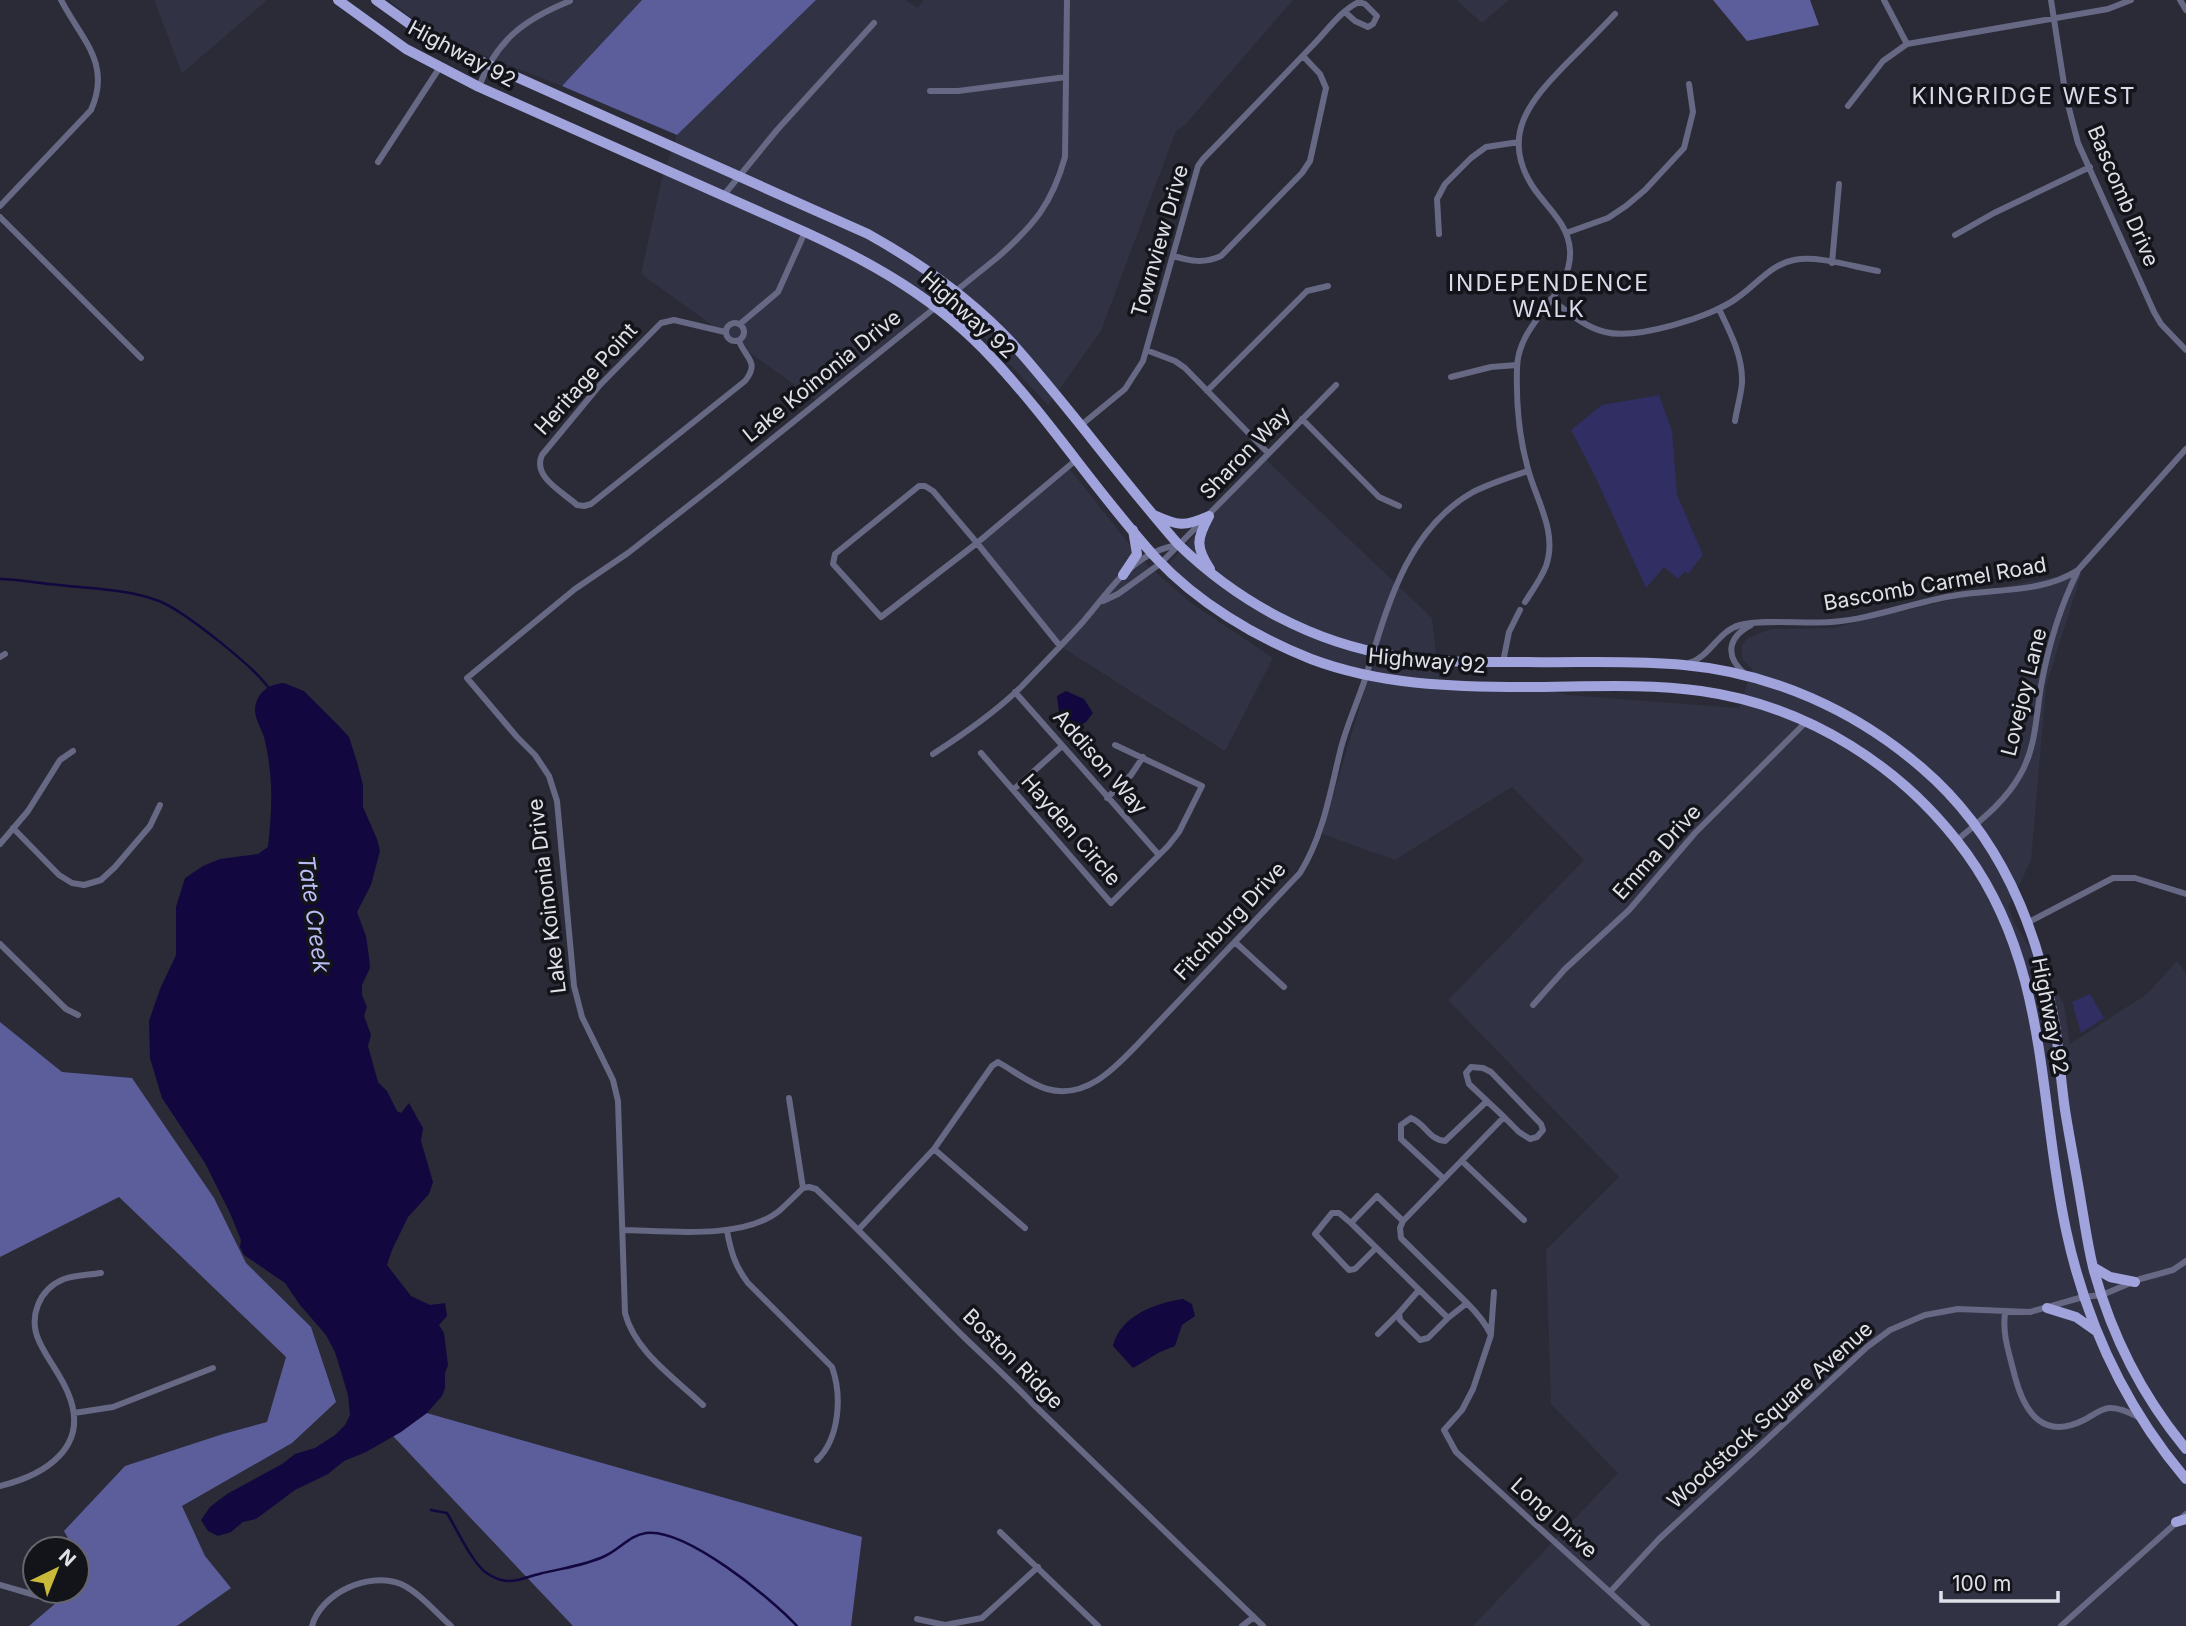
<svg xmlns="http://www.w3.org/2000/svg" width="2186" height="1626" font-family="Inter,sans-serif">
<style>
.built{fill:#313243}
.green{fill:#302e63}
.forest{fill:#5c5d9b}
.water{fill:#12083f}
.lines{fill:none;stroke-linecap:round;stroke-linejoin:round}
.stream{stroke:#12083f;stroke-width:2.5}
.street{stroke:#666884;stroke-width:6}
.primary{stroke:#a0a3dc;stroke-width:10}
.labels{text-anchor:middle;stroke-width:7;stroke-linejoin:round;paint-order:stroke}
.street-label{font-size:21px;fill:#e0e1e8;stroke:#131419}
.neighbourhood-label{font-size:23px;letter-spacing:2px;fill:#d9daea;stroke:#131419}
.water-label{font-size:23px;font-style:italic;fill:#babdf3;stroke:#131419}
</style>
<rect width="100%" height="100%" fill="#2a2b36"/>
<path class="built" d="M 154,0 L 267,0 L 182,73 Z
M 389,0 L 642,0 L 562,86 L 454,44 L 409,16 Z
M 816,0 L 906,0 L 917,8 L 924,0 L 1293,0 L 1185,125 L 1176,131 L 1101,331 L 1048,405 L 947,298 L 817,401 L 641,274 L 662,178 L 677,135 Z
M 1456,0 L 1509,0 L 1482,23 Z
M 1264,458 L 1432,618 L 1439,680 L 1541,687 L 1567,695 L 1739,708 L 1752,669 L 1743,660 L 1741,648 L 1746,639 L 1757,634 L 1772,629 L 1833,628 L 2006,586 L 2082,572 L 2046,686 L 2031,861 L 2008,907 L 2015,924 L 2064,1004 L 2070,1044 L 2147,994 L 2177,961 L 2186,973 L 2186,1626 L 1473,1626 L 1618,1473 L 1551,1404 L 1546,1250 L 1619,1177 L 1448,1000 L 1584,860 L 1512,787 L 1395,860 L 1322,834 L 1368,678 L 1248,635 L 1163,570 Z
M 1068,467 L 1137,554 L 1152,569 L 1191,603 L 1273,658 L 1225,751 L 1060,646 L 977,543 Z"/>
<path class="green" d="M 1659,395 L 1672,431 L 1677,495 L 1703,555 L 1688,574 L 1685,571 L 1678,579 L 1664,567 L 1646,588 L 1594,474 L 1571,430 L 1602,405 Z
M 2090,994 L 2104,1018 L 2081,1033 L 2072,1002 Z"/>
<path class="forest" d="M 642,0 L 816,0 L 677,135 L 562,86 Z
M 1713,0 L 1810,0 L 1819,25 L 1747,41 Z
M 0,1022 L 62,1072 L 132,1078 L 214,1198 L 246,1263 L 311,1327 L 336,1402 L 292,1443 L 182,1506 L 205,1556 L 231,1588 L 177,1626 L 29,1626 L 70,1591 L 77,1591 L 77,1585 L 89,1575 L 77,1554 L 77,1549 L 74,1549 L 64,1531 L 125,1466 L 223,1434 L 267,1422 L 286,1357 L 119,1197 L 0,1257 Z
M 360,1394 L 862,1537 L 851,1626 L 573,1626 L 356,1397 Z"/>
<path class="water" d="M 284,683 L 304,691 L 337,724 L 349,737 L 357,762 L 363,785 L 363,807 L 377,839 L 380,851 L 371,885 L 357,912 L 366,936 L 369,957 L 370,968 L 362,985 L 362,995 L 367,1007 L 364,1016 L 371,1035 L 368,1046 L 378,1082 L 387,1091 L 397,1111 L 401,1113 L 409,1103 L 423,1128 L 421,1141 L 433,1182 L 429,1194 L 408,1217 L 392,1250 L 387,1265 L 411,1296 L 430,1305 L 445,1303 L 447,1316 L 439,1325 L 444,1333 L 448,1365 L 445,1373 L 445,1388 L 442,1396 L 427,1413 L 401,1432 L 366,1452 L 344,1461 L 328,1474 L 295,1490 L 256,1519 L 243,1522 L 231,1532 L 218,1536 L 208,1531 L 201,1520 L 210,1507 L 227,1494 L 282,1464 L 295,1454 L 315,1448 L 335,1435 L 345,1425 L 350,1415 L 348,1395 L 335,1352 L 326,1335 L 300,1305 L 285,1283 L 244,1255 L 240,1247 L 241,1240 L 230,1213 L 205,1163 L 162,1098 L 150,1058 L 149,1021 L 160,989 L 176,955 L 176,907 L 185,878 L 203,866 L 220,859 L 258,854 L 268,847 C 271,820 273,790 269,764 C 268,755 266,745 264,737 C 261,728 255,719 255,710 C 256,693 268,684 284,683 Z
M 1066,691 L 1084,699 L 1093,713 L 1086,722 L 1075,728 L 1059,712 L 1057,696 Z
M 1183,1299 L 1192,1304 L 1195,1316 L 1182,1325 L 1175,1346 L 1160,1352 L 1133,1368 L 1113,1346 C 1120,1316 1155,1303 1183,1299 Z"/>
<g class="lines">
<path class="stream" d="M 0,579 C 20,579 39,584 59,585 C 92,589 128,589 159,601 C 184,611 253,666 268,687
M 431,1510 L 447,1513 C 457,1530 470,1558 484,1571 C 490,1576 500,1581 508,1581 C 517,1582 530,1576 539,1574 C 562,1568 584,1566 605,1556 C 619,1550 630,1535 646,1533 C 686,1528 771,1598 797,1626"/>
<path class="street" d="M 1884,0 L 1907,44
M 2051,0 L 2066,97 L 2078,143 L 2154,312 L 2161,324 L 2186,350
M 2180,0 L 2186,10
M 479,87 C 496,40 525,19 570,1
M 930,91 L 958,91 L 1066,77
M 1848,106 L 1883,61 L 1907,44 L 2108,9 L 2131,0
M 378,162 L 440,67
M 723,196 L 777,130 L 874,23
M 0,206 L 91,110 C 112,63 81,39 61,0
M 0,217 L 141,358
M 1566,233 L 1608,218 L 1626,206 L 1645,190 L 1684,148 L 1693,112 L 1689,84
M 1439,234 L 1437,199 L 1445,184 L 1471,158 L 1486,147 L 1519,142
M 1955,235 L 1994,213 L 2090,167
M 1173,256 C 1191,261 1203,264 1221,256 L 1302,173 L 1310,161 L 1326,88 L 1320,74 L 1303,56
M 1832,263 L 1839,184
M 1551,299 C 1568,312 1584,327 1605,332 C 1636,340 1712,317 1737,298 C 1756,285 1771,264 1794,260 C 1818,255 1854,267 1878,271
M 1719,309 C 1730,332 1743,356 1742,383 C 1741,395 1737,408 1735,421
M726 332a9 9 0 1 1 18 0a9 9 0 1 1-18 0Z
M 740,324 L 778,292 L 805,232
M 725,332 L 674,320 L 661,323 L 599,386 L 542,455 C 532,477 563,492 577,505 L 584,506 L 591,504 L 745,381 C 760,362 746,359 739,341
M 1146,350 L 1175,361 L 1185,368 L 1268,453
M 1451,377 L 1491,367 L 1517,365
M 1207,391 L 1307,291 L 1328,286
M 1302,419 L 1379,497 L 1399,506
M 1080,426 L 1125,389 L 1143,361 L 1198,166 L 1203,159 C 1239,122 1276,84 1312,46 C 1326,32 1341,10 1359,2 L 1365,4 L 1377,16 L 1373,24 L 1368,27 L 1355,21 L 1345,12
M 919,486 L 925,486 L 933,491 L 977,543 L 881,617 L 833,564 L 835,554 Z
M 1103,601 L 1118,594 L 1161,563 L 1336,385
M 1525,602 C 1532,591 1541,579 1546,566 C 1558,532 1536,500 1528,469 C 1519,437 1516,402 1517,369 C 1517,321 1573,296 1570,250 C 1568,223 1547,208 1533,187 C 1499,135 1531,100 1567,63 C 1583,47 1599,31 1615,14
M 1060,646 L 977,543 L 1076,460
M 0,657 L 5,654
M 1503,662 L 1509,632 L 1520,610
M 1689,663 C 1710,657 1718,631 1740,625 C 1762,619 1805,624 1831,622 C 1872,619 1911,603 1952,596 C 1992,588 2042,594 2078,570 L 2186,449
M 1745,674 C 1724,656 1728,637 1751,625
M 1015,692 L 1159,855
M 981,753 L 1111,903 L 1168,846 L 1179,832 L 1202,786 L 1115,745
M 933,754 C 964,734 996,712 1022,686 C 1042,665 1062,645 1081,624 C 1103,599 1122,568 1153,553 C 1160,549 1170,547 1178,544
M 1013,790 L 1062,746
M 1107,798 L 1131,775 L 1143,757
M 13,828 L 59,875 L 72,883 L 84,885 L 101,880 L 115,867 L 150,826 L 160,805
M 1957,840 C 1980,821 2005,802 2020,775 C 2036,748 2036,716 2041,686 C 2048,648 2060,607 2077,573
M 0,844 L 28,811 L 60,760 L 73,751
M 2027,923 L 2113,878 L 2135,878 L 2186,894
M 1235,942 L 1284,987
M 0,944 L 66,1009 L 78,1015
M 1533,1005 L 1565,969 L 1629,910 L 1695,833 L 1806,722
M 789,1098 L 803,1188
M 934,1149 L 1025,1228
M 1462,1161 L 1524,1220
M 1444,1179 L 1401,1139 L 1401,1125 L 1411,1118 C 1425,1123 1429,1140 1445,1141 L 1487,1101
M 803,1188 L 809,1187 L 816,1189 C 868,1238 916,1290 967,1340 C 989,1361 1011,1381 1032,1403 L 1263,1626
M 1403,1221 L 1504,1117 L 1469,1084 L 1466,1073 L 1471,1067 L 1483,1068 L 1491,1072 L 1541,1124 L 1543,1130 L 1537,1137 L 1530,1139 L 1519,1132 L 1504,1117
M 1351,1223 L 1339,1213 L 1332,1213 L 1315,1234 L 1349,1270 L 1355,1269 L 1376,1248
M 859,1229 L 934,1149 L 992,1066 L 998,1062 C 1014,1071 1030,1084 1047,1089 C 1085,1100 1114,1069 1137,1045 L 1300,873 C 1323,836 1330,793 1340,752 C 1346,726 1358,702 1366,676 C 1387,608 1406,530 1473,492 C 1491,483 1510,477 1528,471
M 624,1230 C 668,1231 743,1240 779,1211 C 787,1204 795,1196 803,1188
M 727,1231 C 731,1252 735,1266 748,1283 L 832,1367 C 842,1395 840,1438 817,1460
M 1419,1290 L 1399,1313 L 1400,1320 L 1420,1340 L 1428,1338 L 1448,1318
M 1467,1303 L 1448,1318 L 1351,1223 L 1377,1196 L 1403,1221 L 1400,1228 L 1401,1238 L 1467,1303 C 1477,1313 1485,1322 1491,1335 L 1473,1389 L 1462,1410 L 1444,1430 L 1456,1452 L 1647,1626
M 2005,1313 C 2002,1336 2010,1355 2015,1377 C 2025,1414 2044,1440 2084,1420 C 2092,1416 2100,1409 2109,1408 C 2119,1407 2131,1413 2140,1418
M 1491,1333 L 1494,1292
M 1378,1334 L 1399,1313
M 703,1405 C 675,1378 635,1352 625,1313 L 618,1101 L 613,1080 L 582,1017 L 574,986 L 557,801 L 549,776 L 535,755 L 517,737 L 467,678 L 575,589 L 628,553 L 720,481 L 998,257 C 1034,225 1052,204 1065,157 L 1067,0
M 74,1413 L 113,1407 L 213,1368
M 0,1486 C 45,1475 91,1447 68,1393 C 61,1375 47,1359 39,1341 C 28,1317 39,1289 64,1279 C 76,1275 89,1275 101,1273
M 1000,1532 L 1098,1626
M 0,1585 L 38,1596
M 1610,1592 L 1659,1539 L 1867,1347 L 1890,1330 L 1925,1315 L 1958,1309 L 2030,1312 L 2083,1297 L 2102,1295 L 2140,1279 L 2173,1270 L 2186,1261
M 917,1619 L 945,1625 L 982,1618 L 1038,1567
M 312,1626 C 321,1593 369,1571 401,1584 C 420,1593 435,1612 451,1626
M 1242,1626 L 1254,1617
M 2061,1626 L 2186,1514"/>
<path class="primary" d="M 338,0 L 406,49 L 479,87 L 805,232 C 875,264 938,300 992,358 C 1051,421 1098,494 1156,558 C 1197,602 1255,637 1311,659 C 1380,685 1453,687 1525,687 C 1584,687 1643,683 1701,691 C 1808,706 1904,767 1967,854 C 2049,968 2038,1100 2066,1230 C 2086,1323 2125,1407 2186,1479
M 376,0 L 411,25 L 456,50 L 868,234 C 920,263 971,299 1012,343 C 1070,408 1121,479 1178,544 C 1238,602 1313,643 1396,656 C 1440,663 1484,662 1528,662 C 1579,663 1632,660 1684,665 C 1772,673 1855,710 1922,768 C 2000,835 2037,926 2055,1025 C 2059,1053 2061,1082 2065,1110 C 2070,1141 2076,1171 2081,1202 C 2085,1225 2088,1248 2094,1271 C 2112,1336 2143,1397 2186,1449
M 1154,515 C 1178,526 1184,527 1209,516
M 1209,516 C 1197,538 1195,547 1210,569
M 1123,575 L 1137,554 L 1133,530
M 2093,1267 L 2110,1277 L 2135,1282
M 2047,1308 L 2076,1317 L 2096,1331
M 2176,1522 L 2186,1519"/>
</g>
<g class="labels">
<g class="street-label">
<text transform="translate(462 54) rotate(28)" y="7">Highway 92</text>
<text transform="translate(2123 196) rotate(67)" y="7">Bascomb Drive</text>
<text transform="translate(1160 241) rotate(-74)" y="7">Townview Drive</text>
<text transform="translate(968 315) rotate(42)" y="7">Highway 92</text>
<text transform="translate(822 376) rotate(-39)" y="7">Lake Koinonia Drive</text>
<text transform="translate(586 379) rotate(-48)" y="7">Heritage Point</text>
<text transform="translate(1245 453) rotate(-46)" y="7">Sharon Way</text>
<text transform="translate(1935 584) rotate(-10)" y="7">Bascomb Carmel Road</text>
<text transform="translate(1427 661) rotate(5)" y="7">Highway 92</text>
<text transform="translate(2024 692) rotate(-76)" y="7">Lovejoy Lane</text>
<text transform="translate(1100 762) rotate(49)" y="7">Addison Way</text>
<text transform="translate(1071 830) rotate(49)" y="7">Hayden Circle</text>
<text transform="translate(1657 852) rotate(-48)" y="7">Emma Drive</text>
<text transform="translate(547 896) rotate(-97)" y="7">Lake Koinonia Drive</text>
<text transform="translate(1230 921) rotate(-47)" y="7">Fitchburg Drive</text>
<text transform="translate(2050 1016) rotate(79)" y="7">Highway 92</text>
<text transform="translate(1013 1359) rotate(45)" y="7">Boston Ridge</text>
<text transform="translate(1770 1415) rotate(-42)" y="7">Woodstock Square Avenue</text>
<text transform="translate(1554 1518) rotate(42)" y="7">Long Drive</text>
</g>
<g class="neighbourhood-label">
<text x="2024" y="104">KINGRIDGE WEST</text>
<text x="1549" y="291">INDEPENDENCE<tspan x="1549" dy="26">WALK</tspan></text>
</g>
<g class="water-label">
<text transform="translate(314 914) rotate(82)" y="8">Tate Creek</text>
</g>
</g>
<g transform="translate(56 1570) rotate(43)"><circle r="33" fill="#131419" stroke="#65666c" stroke-width="2"/>
<path d="M0-5L12 26L0 18L-12 26Z" fill="#caba3a"/>
<text y="-10" font-size="19" font-weight="bold" text-anchor="middle" fill="#e0e1e8">N</text>
</g>
<path d="M1941 1591v10h117v-10" fill="none" stroke="#e0e1e8" stroke-width="3.5"/>
<text x="1952" y="1591" font-size="21" fill="#e0e1e8" stroke="#131419" stroke-width="5" paint-order="stroke">100 m</text>
</svg>
